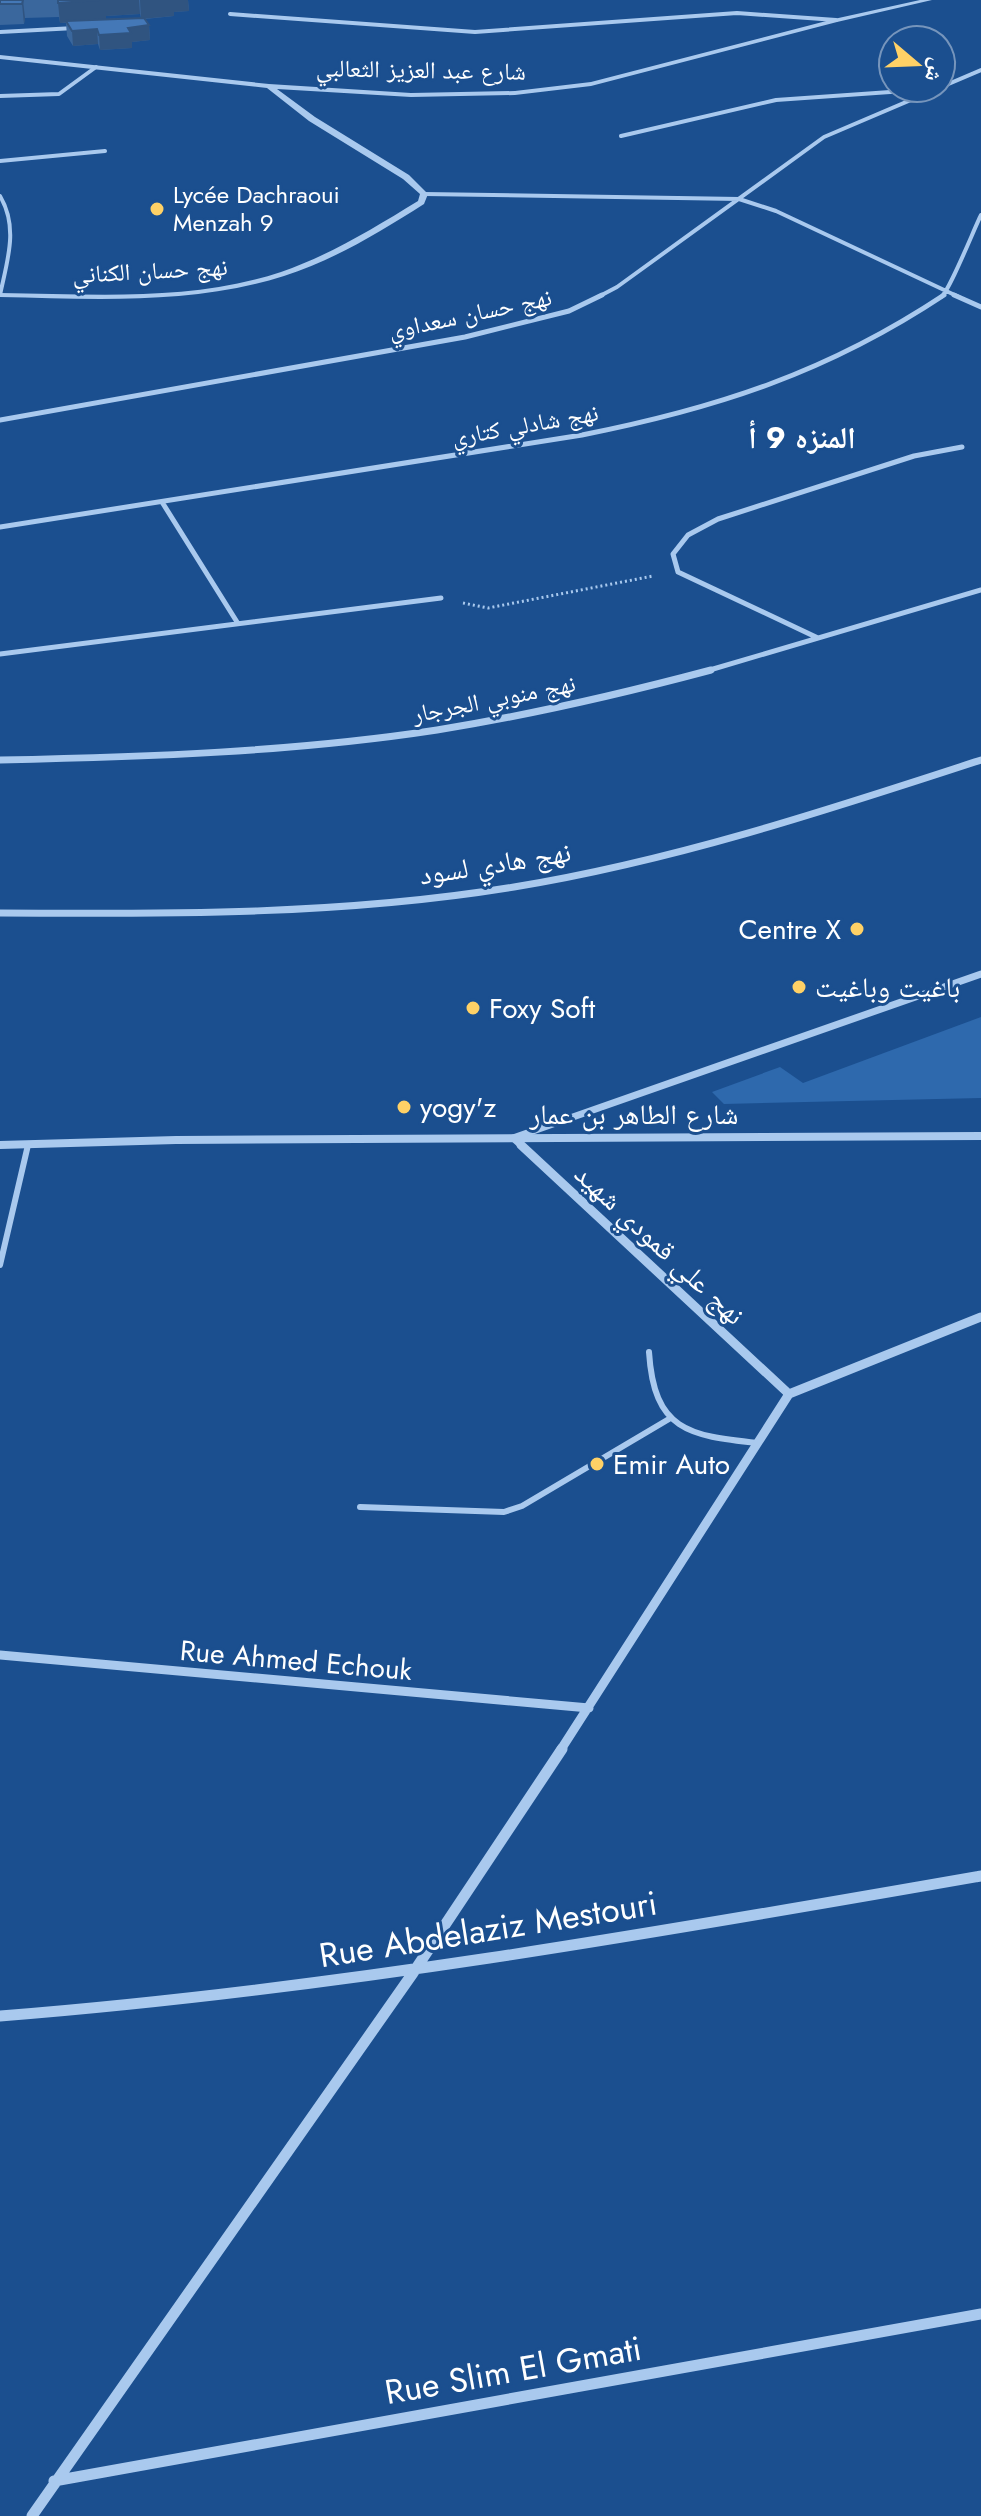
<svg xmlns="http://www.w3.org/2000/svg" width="981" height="2516" font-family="Jost,'Noto Naskh Arabic',sans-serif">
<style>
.green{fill:#2e69ad}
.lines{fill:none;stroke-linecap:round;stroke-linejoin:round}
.path{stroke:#a9c9ee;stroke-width:3;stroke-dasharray:2 3;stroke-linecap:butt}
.service-far1{stroke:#a9c9ee;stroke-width:5}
.service{stroke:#a9c9ee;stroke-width:6}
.minor-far4{stroke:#a9c9ee;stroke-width:4}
.minor-far3{stroke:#a9c9ee;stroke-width:5}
.minor-far2{stroke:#a9c9ee;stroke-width:7}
.minor-far1{stroke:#a9c9ee;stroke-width:9}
.minor{stroke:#a9c9ee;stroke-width:11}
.tertiary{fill:#a9c9ee;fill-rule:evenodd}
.wall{fill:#3a679d;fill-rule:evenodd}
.shaded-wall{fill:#305480}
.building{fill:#4478b7;stroke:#305480;stroke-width:2}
.poi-dot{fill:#ffd166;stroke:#1b4f8f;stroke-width:3}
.labels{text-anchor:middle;stroke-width:6;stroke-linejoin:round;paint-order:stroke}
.far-street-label{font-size:24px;fill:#fff;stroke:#1b4f8f}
.far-poi-label{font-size:24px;fill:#fff;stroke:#1b4f8f;text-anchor:start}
.street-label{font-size:28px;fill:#fff;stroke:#1b4f8f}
.poi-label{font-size:28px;fill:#fff;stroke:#1b4f8f;text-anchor:start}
.far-district-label{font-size:30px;font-weight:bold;fill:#fff;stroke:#1b4f8f}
.near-street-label{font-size:34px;fill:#fff;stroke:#1b4f8f}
</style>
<rect width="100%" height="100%" fill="#1b4f8f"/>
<path class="green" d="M 981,1017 L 981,1098 L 724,1104 L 712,1092 L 780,1067 L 803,1083 Z"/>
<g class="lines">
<path class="path" d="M 463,603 L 488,608 L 653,576"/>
<path class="service-far1" d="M 27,1147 L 28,1144"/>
<path class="service" d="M 0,1265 L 28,1145
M 649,1352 C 654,1430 688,1436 758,1443
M 360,1507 L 504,1512 L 522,1506 L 669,1419"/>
<path class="minor-far4" d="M 230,14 L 475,32 L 737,13 L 836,20
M 0,32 L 75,28
M 0,96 L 59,94 L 96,67
M 621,136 L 776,100 L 933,89
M 0,161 L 105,151
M 424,194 L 739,199 L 776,211 L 959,297
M 0,196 C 19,228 7,261 0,295
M 598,297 L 617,287 L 824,137 L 981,70
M 941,297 C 949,292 974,229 981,215"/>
<path class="minor-far3" d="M 954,295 L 981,307
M 0,420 L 465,337 L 569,311 L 602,295
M 162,502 L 237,622
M 0,527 L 582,435 C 718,408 828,372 944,295
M 818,638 L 678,572 L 673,554 L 688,535 L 718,519 L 914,456 L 962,447
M 0,654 L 441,598
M 703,672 L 981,590"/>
<path class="minor-far2" d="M 0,760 C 146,757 293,752 437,730 C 530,715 621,694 711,670
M 0,913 C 171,914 344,915 514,887 C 673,861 828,810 981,760
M 523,1147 L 513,1138 L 981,974"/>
<path class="minor-far1" d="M 521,1145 L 789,1394
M 0,1655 L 589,1708
M 560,1751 L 789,1394 L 981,1317"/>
<path class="minor" d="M 0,2016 C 330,1990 655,1933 981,1876
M 54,2481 L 981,2314
M 32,2516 L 413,1973 L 562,1749"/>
<path class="tertiary" d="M 920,0 L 932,0 L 837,22 L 591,86 L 515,95 L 411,97 L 277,89 L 315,117 L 409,175 L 428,194 L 424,204 C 380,232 334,260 284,276 C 192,305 95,299 0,297 L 0,293 C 93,294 191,302 281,272 C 330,255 374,228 418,201 L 420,194 L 403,179 L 309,121 L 267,88 L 0,59 L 0,55 L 269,84 L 411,93 L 515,91 L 591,82 L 834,19 Z
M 981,1132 L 981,1140 L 176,1144 L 0,1149 L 0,1141 L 176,1136 Z"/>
</g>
<path class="wall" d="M 0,0 L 188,0 L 189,11 L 174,12 L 174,16 L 145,19 L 149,25 L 150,40 L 132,42 L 132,48 L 100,50 L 98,44 L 73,46 L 67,36 L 66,23 L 60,23 L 59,17 L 25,18 L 24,24 L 0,25 ZM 140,14 L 141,18 L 106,19 L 106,16 Z"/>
<path class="shaded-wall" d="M 23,0 L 25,18 L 24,24 L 22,4 Z
M 99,0 L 139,0 L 140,14 L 106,16 L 106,20 L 60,23 L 58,3 Z
M 140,0 L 188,0 L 189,11 L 174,12 L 174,16 L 141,19 Z
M 149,25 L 150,40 L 132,42 L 132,48 L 100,50 L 99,35 L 128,28 Z
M 97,29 L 98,44 L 73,46 L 72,31 Z"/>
<path class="building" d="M 0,0 L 23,0 L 22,4 L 0,4 Z
M 58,0 L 99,0 L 58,3 Z
M 144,18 L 149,25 L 128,28 L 131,33 L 99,35 L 97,29 L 72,31 L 66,21 Z"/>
<g class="poi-dot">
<circle cx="157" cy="209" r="8"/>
<circle cx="857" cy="929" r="8"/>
<circle cx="799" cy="987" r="8"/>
<circle cx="473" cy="1008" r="8"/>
<circle cx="404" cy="1107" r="8"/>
<circle cx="597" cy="1464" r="8"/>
</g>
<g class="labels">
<g class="far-street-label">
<text transform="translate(421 70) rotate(1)" y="8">شارع عبد العزيز الثعالبي</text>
<text transform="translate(150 271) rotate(-3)" y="8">نهج حسان الكناني</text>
<text transform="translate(470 314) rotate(-12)" y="8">نهج حسان سعداوي</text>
<text transform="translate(525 425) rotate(-10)" y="8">نهج شادلي كتاري</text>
<text transform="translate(494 699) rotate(-11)" y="8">نهج منوبي الجرجار</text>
</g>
<g class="far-poi-label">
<text x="173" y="203">Lycée Dachraoui<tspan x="173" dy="28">Menzah 9</tspan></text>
</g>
<g class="street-label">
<text transform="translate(495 863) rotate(-9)" y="10">نهج هادي لسود</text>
<text x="634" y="1124">شارع الطاهر بن عمار</text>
<text transform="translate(660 1244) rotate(43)" y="10">نهج علي قمودي شهيد</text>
<text transform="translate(296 1660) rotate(5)" y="10">Rue Ahmed Echouk</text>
</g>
<g class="poi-label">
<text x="841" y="939" text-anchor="end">Centre X</text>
<text x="815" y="997">باغيت وباغيت</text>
<text x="489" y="1018">Foxy Soft</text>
<text x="420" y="1117">yogy'z</text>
<text x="613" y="1474">Emir Auto</text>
</g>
<g class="far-district-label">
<text x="802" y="448">المنزه 9 أ</text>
</g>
<g class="near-street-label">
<text transform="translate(488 1929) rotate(-9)" y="12">Rue Abdelaziz Mestouri</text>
<text transform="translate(513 2370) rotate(-10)" y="12">Rue Slim El Gmati</text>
</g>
</g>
<g transform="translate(917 64) rotate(109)"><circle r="38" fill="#1b4f8f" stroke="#7695bc" stroke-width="2"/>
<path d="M0-6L14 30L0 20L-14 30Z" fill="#ffd166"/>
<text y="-12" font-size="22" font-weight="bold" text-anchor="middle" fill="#ffffff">ش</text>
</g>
</svg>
